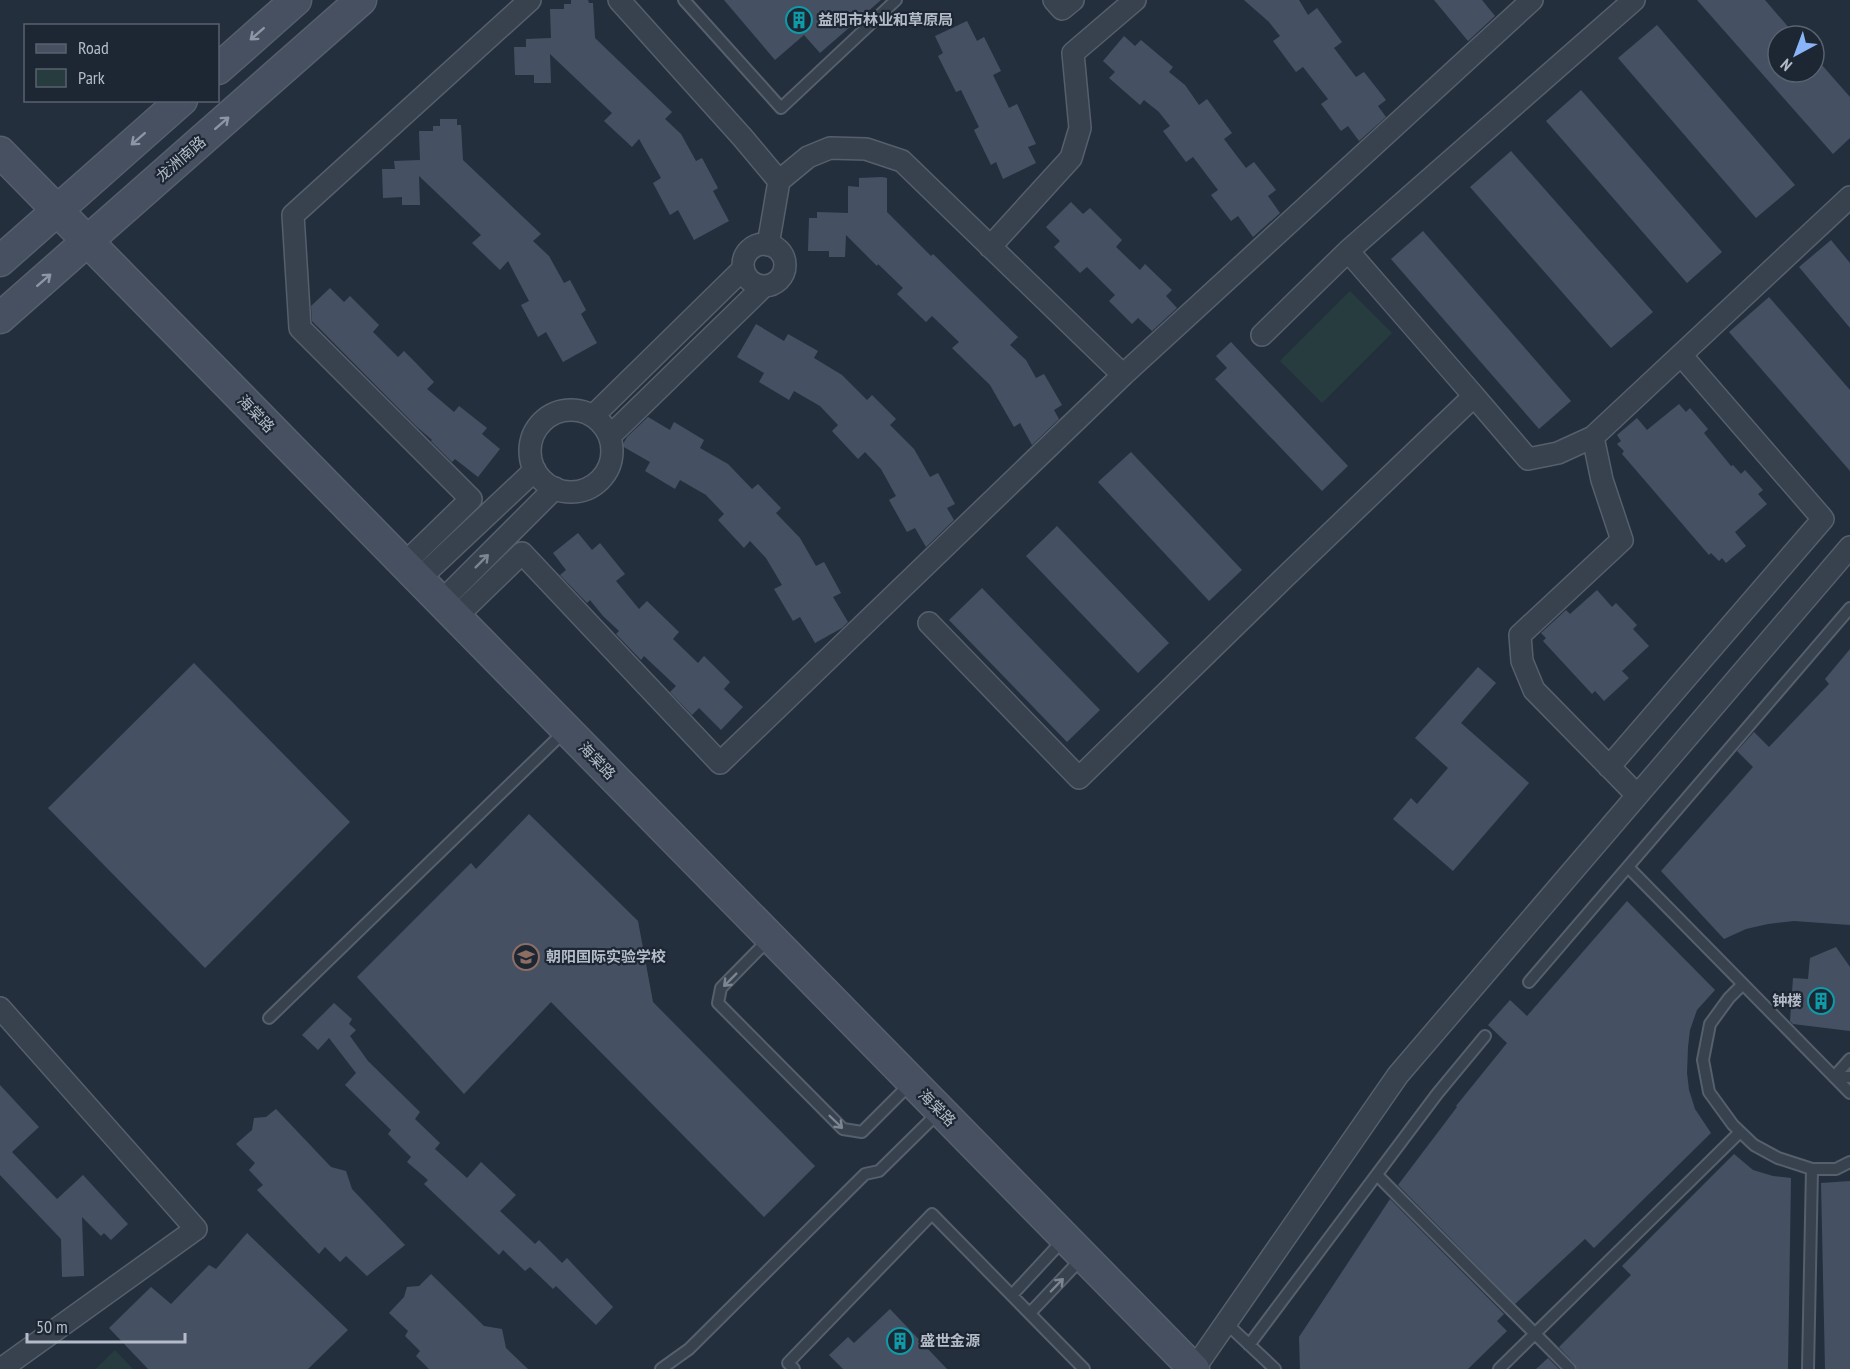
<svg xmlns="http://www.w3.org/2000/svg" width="1850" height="1369" font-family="'PT Sans Narrow','Noto Sans SC',sans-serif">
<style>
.green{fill:#263c3f}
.building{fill:#455162}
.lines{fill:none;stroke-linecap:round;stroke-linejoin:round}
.lane-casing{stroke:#565f6c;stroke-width:14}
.street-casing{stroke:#565f6c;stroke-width:24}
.secondary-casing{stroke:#565f6c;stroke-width:33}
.lane{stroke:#38414e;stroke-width:10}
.street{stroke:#38414e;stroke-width:21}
.secondary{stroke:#465061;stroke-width:30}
.oneway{stroke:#8e96a5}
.oneway2{stroke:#7c8592}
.labels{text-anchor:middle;stroke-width:4.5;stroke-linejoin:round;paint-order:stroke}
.poi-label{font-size:15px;font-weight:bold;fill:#b4bcc9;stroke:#1d2633;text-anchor:start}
.street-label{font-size:15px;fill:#b4bcc9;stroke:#1d2633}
</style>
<rect width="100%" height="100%" fill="#242f3e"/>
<path class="green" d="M 1350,291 L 1392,333 L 1322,403 L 1280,361 Z
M 115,1350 L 133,1369 L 96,1369 Z"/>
<path class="building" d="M 571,0 L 588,0 L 589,3 L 593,3 L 595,38 L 672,112 L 665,119 L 681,134 L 696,161 L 702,158 L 718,188 L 713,191 L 729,221 L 694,240 L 678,210 L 670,215 L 653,183 L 661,178 L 639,139 L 632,147 L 604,121 L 612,113 L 550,54 L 551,83 L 534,83 L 534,75 L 515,75 L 514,47 L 526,47 L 526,39 L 551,38 L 550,9 L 564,9 L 564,4 L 571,4 Z
M 724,0 L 881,0 L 820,53 L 804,35 L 775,60 Z
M 1244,0 L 1299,0 L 1308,15 L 1317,8 L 1342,42 L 1334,48 L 1356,77 L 1364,72 L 1386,100 L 1378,106 L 1386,117 L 1359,141 L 1348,126 L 1341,131 L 1321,104 L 1328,99 L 1303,67 L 1296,72 L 1273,41 L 1280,36 L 1269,22 Z
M 1434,0 L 1482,0 L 1495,16 L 1468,41 Z
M 1697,0 L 1765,0 L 1796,36 L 1778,36 L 1778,72 L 1814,72 L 1814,56 L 1850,97 L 1850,138 L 1833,154 Z
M 967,21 L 977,41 L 984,37 L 1001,71 L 993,75 L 1009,108 L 1017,104 L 1036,144 L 1028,147 L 1036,163 L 1003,179 L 996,162 L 991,165 L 974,130 L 979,127 L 961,90 L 956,92 L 938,56 L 943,53 L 935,36 Z
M 1657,25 L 1795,185 L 1756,218 L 1618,58 Z
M 1124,36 L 1135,46 L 1141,40 L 1173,67 L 1169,72 L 1185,85 L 1199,105 L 1207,99 L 1232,133 L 1224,139 L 1246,168 L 1254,162 L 1276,190 L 1268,196 L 1280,213 L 1253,237 L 1238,216 L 1231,221 L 1211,195 L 1218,190 L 1193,157 L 1186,162 L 1163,131 L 1170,126 L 1159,112 L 1144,100 L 1140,105 L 1109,78 L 1115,72 L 1103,61 Z
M 1581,90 L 1722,252 L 1687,283 L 1546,121 Z
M 440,119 L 457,119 L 457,125 L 461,125 L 463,160 L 541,234 L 533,241 L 549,256 L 564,283 L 570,280 L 586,310 L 581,314 L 597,343 L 563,362 L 546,332 L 538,337 L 521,305 L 529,301 L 508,261 L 500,270 L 472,243 L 481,235 L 419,176 L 420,205 L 402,205 L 402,197 L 383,198 L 382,169 L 395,169 L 394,161 L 420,160 L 419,131 L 433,131 L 433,126 L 440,126 Z
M 1511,151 L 1653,312 L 1611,348 L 1470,187 Z
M 882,177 L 887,178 L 887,212 L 931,256 L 933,254 L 1018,337 L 1010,345 L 1026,360 L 1036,378 L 1044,374 L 1062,405 L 1054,410 L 1059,419 L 1032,445 L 1020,423 L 1014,427 L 990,385 L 952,348 L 959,342 L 932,316 L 926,322 L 897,294 L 903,288 L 878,264 L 877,266 L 846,235 L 845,257 L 829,257 L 829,251 L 808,251 L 809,218 L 817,218 L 817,212 L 848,213 L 848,186 L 859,187 L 859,178 Z
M 1071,202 L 1083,214 L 1090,208 L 1122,240 L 1116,247 L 1140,270 L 1145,264 L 1172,290 L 1166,296 L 1177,308 L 1152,331 L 1138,318 L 1132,324 L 1109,301 L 1115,295 L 1087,267 L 1080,273 L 1054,247 L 1060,241 L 1046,227 Z
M 1423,231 L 1571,401 L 1539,429 L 1391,259 Z
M 1831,240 L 1850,263 L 1850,328 L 1799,267 Z
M 330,288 L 344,302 L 350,296 L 379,325 L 373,332 L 398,357 L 404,351 L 416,363 L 434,382 L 427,389 L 454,412 L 459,406 L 487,428 L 482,434 L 500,449 L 478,477 L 455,459 L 452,462 L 431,441 L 432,440 L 417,427 L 312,321 L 311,306 Z
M 1769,297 L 1850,390 L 1850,471 L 1729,332 Z
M 756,324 L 784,341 L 788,334 L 818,351 L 814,358 L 842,375 L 867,400 L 872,395 L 896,419 L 890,425 L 914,449 L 930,477 L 938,473 L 955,504 L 947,508 L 954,520 L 926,547 L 915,528 L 907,532 L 889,500 L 896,496 L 881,469 L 865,452 L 858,459 L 832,431 L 838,425 L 820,406 L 794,391 L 789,400 L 759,382 L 764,373 L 737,357 Z
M 1231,342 L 1348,466 L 1322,491 L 1215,379 L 1227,368 L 1216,356 Z
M 1679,404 L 1686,412 L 1690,408 L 1708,429 L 1704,433 L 1731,466 L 1733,465 L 1741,474 L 1745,470 L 1763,490 L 1758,494 L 1767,504 L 1735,532 L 1746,546 L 1726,563 L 1722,558 L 1719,561 L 1711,553 L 1709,555 L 1622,454 L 1624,451 L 1617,444 L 1621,441 L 1617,435 L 1637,418 L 1647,430 Z
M 648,417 L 670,430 L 674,422 L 704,440 L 700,448 L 728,464 L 752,489 L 758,484 L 781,508 L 776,513 L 800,538 L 816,566 L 824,562 L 841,593 L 833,597 L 848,622 L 842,628 L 815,643 L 800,617 L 793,621 L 774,589 L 782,585 L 766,558 L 750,541 L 744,548 L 718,520 L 724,514 L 706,495 L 680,480 L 675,489 L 645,471 L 650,462 L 622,446 L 627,437 Z
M 1131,452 L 1242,570 L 1209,601 L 1098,482 Z
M 1057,526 L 1169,643 L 1138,673 L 1026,556 Z
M 578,533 L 592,550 L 600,543 L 625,574 L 616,581 L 639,609 L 647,601 L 679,632 L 673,639 L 698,663 L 704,656 L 730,682 L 724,689 L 743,707 L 721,730 L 699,708 L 692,715 L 670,692 L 676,686 L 644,656 L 641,660 L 616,634 L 619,631 L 603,616 L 590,600 L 587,603 L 560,575 L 566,570 L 553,553 Z
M 982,588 L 1100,710 L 1067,742 L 949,620 Z
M 1597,590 L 1612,607 L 1616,603 L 1637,625 L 1633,629 L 1649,646 L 1622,671 L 1629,678 L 1604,701 L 1595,691 L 1592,694 L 1543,641 L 1546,638 L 1541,633 L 1566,610 L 1570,614 Z
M 1850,649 L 1850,925 L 1794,921 L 1768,924 L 1746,929 L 1724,939 L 1661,871 L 1753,767 L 1737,751 L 1754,732 L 1769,747 L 1829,684 L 1825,679 Z
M 194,663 L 350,822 L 205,968 L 48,808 Z
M 1478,667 L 1496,683 L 1461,723 L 1529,783 L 1453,871 L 1393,819 L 1411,798 L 1417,804 L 1448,768 L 1415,738 Z
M 529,814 L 638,921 L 653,1002 L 815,1166 L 764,1217 L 551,1002 L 464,1094 L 357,977 L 471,863 L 476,869 Z
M 1627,901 L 1715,990 L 1697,1010 L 1690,1030 L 1688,1047 L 1687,1073 L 1689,1090 L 1695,1109 L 1711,1133 L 1594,1248 L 1585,1239 L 1515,1304 L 1398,1185 L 1457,1107 L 1456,1106 L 1507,1043 L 1488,1025 L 1510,1000 L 1527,1016 Z
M 1836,947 L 1850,967 L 1850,1031 L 1793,1024 L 1790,1021 L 1793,978 L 1808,979 L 1810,958 Z
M 334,1003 L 352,1019 L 349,1024 L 356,1030 L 350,1036 L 368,1061 L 420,1112 L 415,1119 L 440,1143 L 435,1149 L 467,1178 L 481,1162 L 516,1195 L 500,1211 L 535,1244 L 539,1240 L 562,1263 L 567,1258 L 613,1307 L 596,1325 L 556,1286 L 553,1289 L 530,1267 L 525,1271 L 503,1250 L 499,1255 L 424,1184 L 428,1180 L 407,1162 L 411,1157 L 388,1134 L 391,1130 L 345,1085 L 356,1073 L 329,1038 L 318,1050 L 302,1035 Z
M 0,1085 L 39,1127 L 12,1152 L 57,1199 L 83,1175 L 128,1224 L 111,1240 L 104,1233 L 101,1236 L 82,1217 L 84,1276 L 62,1277 L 61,1239 L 0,1175 Z
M 276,1109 L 331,1167 L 346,1171 L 352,1189 L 405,1245 L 367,1276 L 346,1256 L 340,1262 L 325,1247 L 319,1254 L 257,1190 L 263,1185 L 249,1170 L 255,1163 L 236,1144 L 252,1130 L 254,1118 L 266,1117 Z
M 1734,1154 L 1753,1170 L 1773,1176 L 1791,1178 L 1788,1369 L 1577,1369 L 1575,1364 L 1559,1347 L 1631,1275 L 1622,1266 Z
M 1850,1181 L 1850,1369 L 1825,1369 L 1821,1183 Z
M 1390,1199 L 1504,1314 L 1497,1321 L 1507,1331 L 1468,1369 L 1300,1369 L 1299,1337 Z
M 247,1233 L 348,1330 L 308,1369 L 148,1369 L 109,1328 L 151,1287 L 171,1304 L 209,1265 L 216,1269 Z
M 431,1274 L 484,1326 L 502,1329 L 506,1348 L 528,1369 L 429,1369 L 416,1356 L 420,1351 L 405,1336 L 408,1331 L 389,1313 L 404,1297 L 407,1287 L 419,1286 Z
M 890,1309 L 947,1369 L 843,1369 L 829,1355 L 848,1337 L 854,1343 Z
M 1548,1358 L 1559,1369 L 1536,1369 Z"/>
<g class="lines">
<defs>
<path id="lane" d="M 684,0 L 781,108 L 896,0
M 1628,867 L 1850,1093
M 770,938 L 721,988 L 718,1003 L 843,1129 L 862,1132 L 910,1084
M 1529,982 L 1850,608
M 1743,984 L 1729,998 L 1710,1024 L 1703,1060 L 1709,1092 L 1733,1125 L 1754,1145 L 1778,1158 L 1812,1169
M 269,1018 L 566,730
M 1834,1077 L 1850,1059
M 1834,1077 L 1850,1077
M 1377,1175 L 1570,1369
M 1013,1294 L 1065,1238
M 1030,1313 L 1083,1257
M 1226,1323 L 1275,1369
M 1249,1345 L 1437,1094 L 1485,1036
M 661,1369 L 689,1349 L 865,1174 L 879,1171 L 940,1111
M 794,1369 L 788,1363 L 932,1214 L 1084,1369
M 1499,1369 L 1740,1132
M 1808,1369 L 1812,1169 L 1836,1169 L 1850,1162"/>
<path id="street" d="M 1054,0 L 1062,9 L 1073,0
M743 265a21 21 0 1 1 42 0a21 21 0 1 1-42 0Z
M 768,245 L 779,181
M 990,247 L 1071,158 L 1080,128 L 1073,53 L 1135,0
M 1348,251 L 1634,0
M 1123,375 L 1532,0
M 1474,396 L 1528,459 L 1558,453 L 1593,437 L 1850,197
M530 451a41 41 0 1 1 82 0a41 41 0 1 1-82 0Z
M 593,416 L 743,269
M 610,436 L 764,286
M 1593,437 L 1602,480 L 1622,540 L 1520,635 L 1522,661 L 1534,690 L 1637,795
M 404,564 L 471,499 L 300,328 L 293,215 L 530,0
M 419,579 L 535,470
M 441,602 L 555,488
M 456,617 L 522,553 L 720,763 L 1123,375 L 902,161 L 866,149 L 830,148 L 808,157 L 779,181 L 743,138 L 619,0
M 929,623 L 1079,778 L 1285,577 L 1474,396 L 1348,251 L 1262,335
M 1609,767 L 1823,519 L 1681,355
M 0,1008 L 196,1229 L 1,1369
M 1194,1369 L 1398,1075 L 1850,547"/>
<path id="secondary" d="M 218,69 L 296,0
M 0,152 L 1194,1369
M 0,261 L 182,100
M 0,318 L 361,0"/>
</defs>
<use href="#lane" class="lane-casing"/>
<use href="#street" class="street-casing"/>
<use href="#secondary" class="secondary-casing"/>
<use href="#lane" class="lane"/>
<use href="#street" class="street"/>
<use href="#secondary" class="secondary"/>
</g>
<defs><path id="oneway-shaft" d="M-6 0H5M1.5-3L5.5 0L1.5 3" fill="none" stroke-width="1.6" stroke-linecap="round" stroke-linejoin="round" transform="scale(1.5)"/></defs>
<g class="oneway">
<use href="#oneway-shaft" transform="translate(257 34) rotate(139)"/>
<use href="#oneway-shaft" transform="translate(222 123) rotate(-41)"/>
<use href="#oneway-shaft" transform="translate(138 139) rotate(139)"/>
<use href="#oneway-shaft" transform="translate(44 280) rotate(-41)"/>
</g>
<g class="oneway2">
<use href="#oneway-shaft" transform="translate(482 561) rotate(-45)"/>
<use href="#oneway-shaft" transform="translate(730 980) rotate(135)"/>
<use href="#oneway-shaft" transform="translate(836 1122) rotate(44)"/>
<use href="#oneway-shaft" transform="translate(1057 1285) rotate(-46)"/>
</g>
<defs>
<symbol id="building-ring" viewBox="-11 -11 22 22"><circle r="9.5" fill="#1d2633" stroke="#0f9aa8" stroke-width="1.5"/><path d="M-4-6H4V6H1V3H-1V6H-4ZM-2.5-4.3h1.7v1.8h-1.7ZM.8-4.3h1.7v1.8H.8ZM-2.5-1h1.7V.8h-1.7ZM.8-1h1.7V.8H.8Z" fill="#0f9aa8"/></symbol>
<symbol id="school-ring" viewBox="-11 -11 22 22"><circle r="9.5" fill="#1d2633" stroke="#8d6e63" stroke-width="1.5"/><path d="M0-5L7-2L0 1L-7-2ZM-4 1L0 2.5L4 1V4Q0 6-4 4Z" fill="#8d6e63"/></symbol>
</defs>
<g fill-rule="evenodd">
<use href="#building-ring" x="784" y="5" width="30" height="30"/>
<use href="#school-ring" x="511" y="942" width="30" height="30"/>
<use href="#building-ring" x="1806" y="986" width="30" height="30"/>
<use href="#building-ring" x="885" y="1326" width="30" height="30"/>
</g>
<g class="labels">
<g class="poi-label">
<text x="818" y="25">益阳市林业和草原局</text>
<text x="546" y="962">朝阳国际实验学校</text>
<text x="1802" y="1006" text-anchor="end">钟楼</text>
<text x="920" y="1346">盛世金源</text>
</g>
<g class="street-label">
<text transform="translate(181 159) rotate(-41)" y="5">龙洲南路</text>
<text transform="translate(256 414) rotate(46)" y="5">海棠路</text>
<text transform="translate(597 761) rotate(46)" y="5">海棠路</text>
<text transform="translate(937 1108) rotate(45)" y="5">海棠路</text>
</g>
</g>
<rect x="24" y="24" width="195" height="78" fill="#1d2633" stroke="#59626f" stroke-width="1.5"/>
<rect x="36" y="44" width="30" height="9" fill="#465061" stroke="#59626f" stroke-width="1.5"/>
<text x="78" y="54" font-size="18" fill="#b4bcc9">Road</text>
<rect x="36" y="69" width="30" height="18" fill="#263c3f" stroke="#59626f" stroke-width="1.5"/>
<text x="78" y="84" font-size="18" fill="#b4bcc9">Park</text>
<g transform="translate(1796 54) rotate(221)"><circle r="28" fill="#1d2633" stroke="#59626f" stroke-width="1.5"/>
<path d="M0-4.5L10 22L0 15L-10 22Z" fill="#8ab4f8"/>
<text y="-9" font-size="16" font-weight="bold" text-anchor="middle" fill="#b4bcc9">N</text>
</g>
<path d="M27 1333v9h158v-9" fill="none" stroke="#b4bcc9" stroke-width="3"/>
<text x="36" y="1333" font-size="18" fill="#b4bcc9" stroke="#1d2633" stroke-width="4.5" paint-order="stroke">50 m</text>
</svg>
